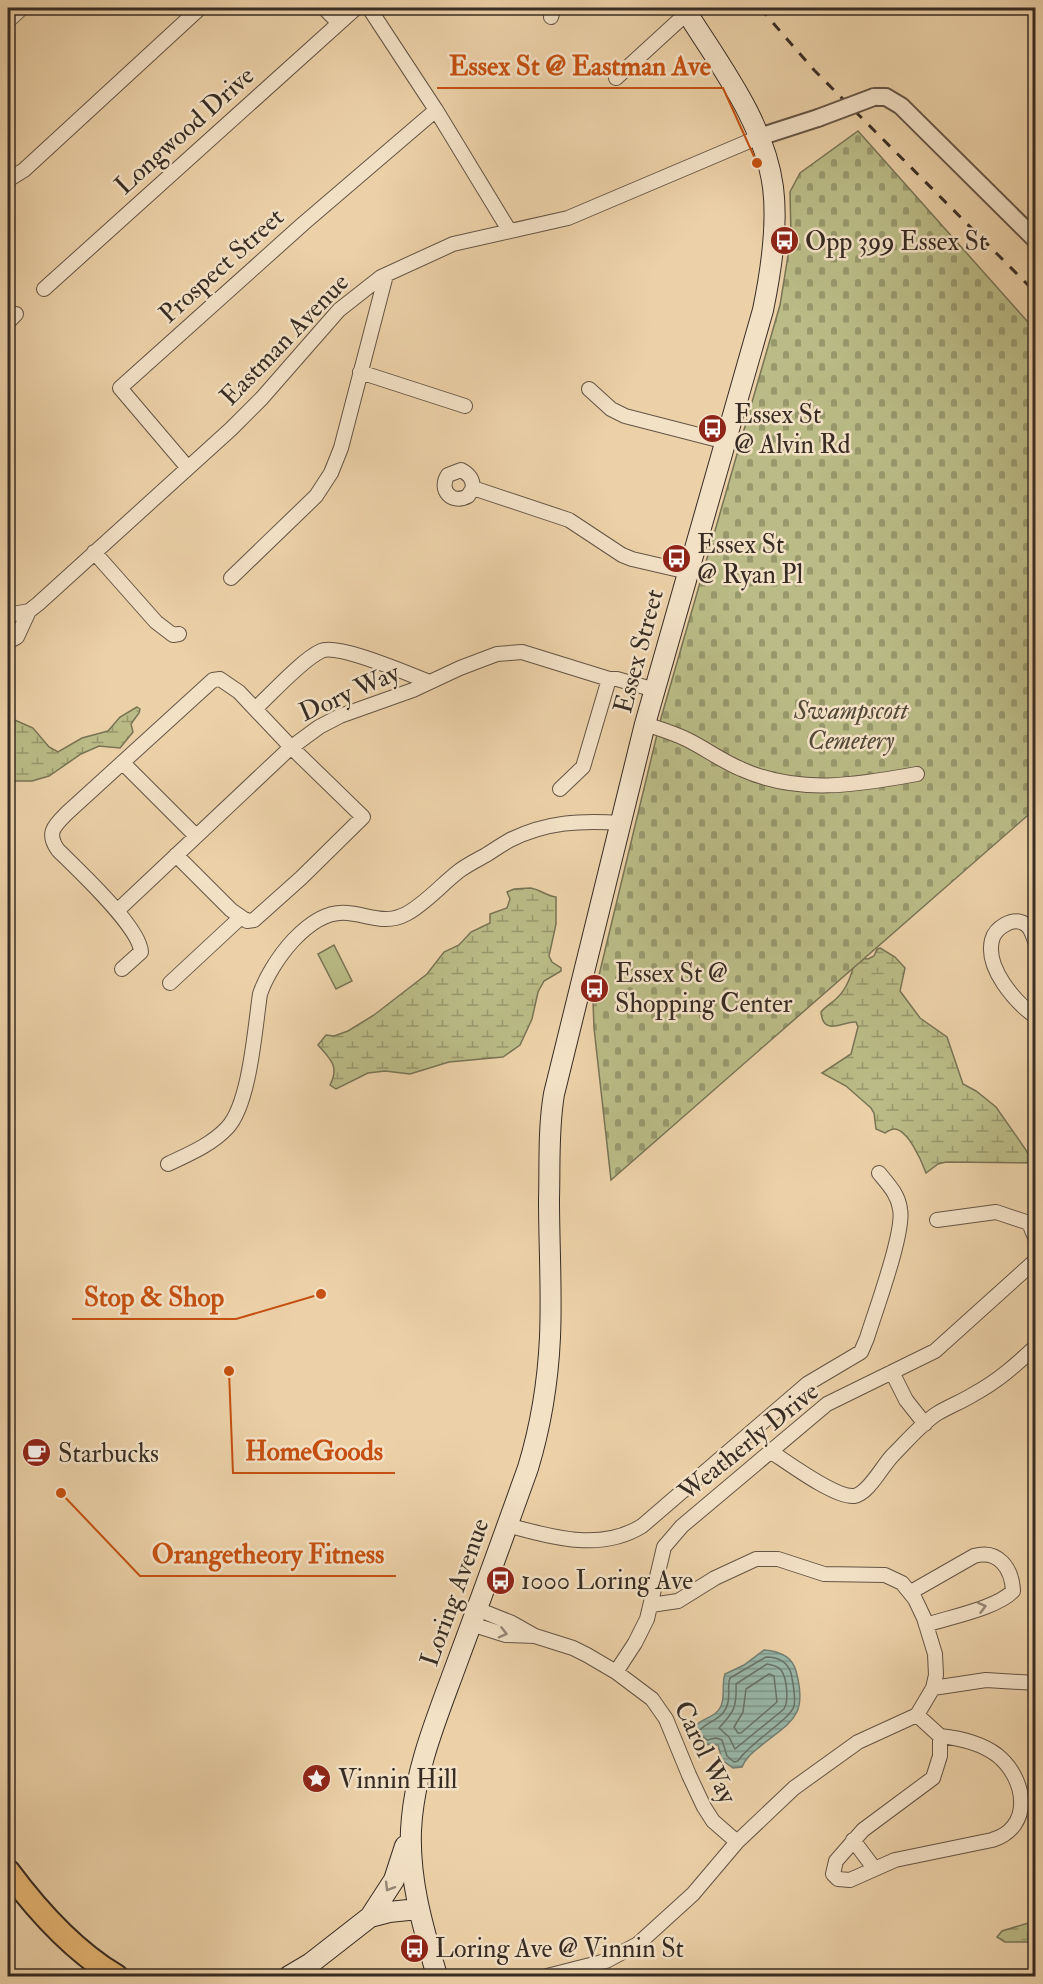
<svg xmlns="http://www.w3.org/2000/svg" width="1043" height="1984" font-family="'IM FELL Double Pica',serif">
<style>
.wetland{fill:url(#wetland-marsh);stroke:#787455;stroke-width:1.5}
.cemetery{fill:url(#cemetery-stones);stroke:#787455;stroke-width:1.5}
.park{fill:#babb86;stroke:#787455;stroke-width:1.5}
.water{fill:url(#water-rules);stroke:#727f74;stroke-width:1.5}
.lines{fill:none;stroke-linecap:round;stroke-linejoin:round}
.shore{stroke:#687266;stroke-width:1.5}
.minor-casing{stroke:#645545;stroke-width:16}
.tertiary-casing{stroke:#645545;stroke-width:20}
.secondary-casing{stroke:#372c24;stroke-width:22}
.trunk-casing{stroke:#372c24;stroke-width:26}
.minor{stroke:#f3e1c6;stroke-width:14}
.tertiary{stroke:#f3e1c6;stroke-width:16}
.secondary{stroke:#f3e1c6;stroke-width:20}
.trunk{stroke:#e6b874;stroke-width:22}
.rail{stroke:#372c24;stroke-width:3;stroke-dasharray:10 10;stroke-linecap:butt}
.tertiary-bridge-casing{stroke:#645545;stroke-width:20;stroke-linecap:butt}
.tertiary-bridge{stroke:#f3e1c6;stroke-width:16}
.oneway{stroke:#958675}
.labels{text-anchor:middle;stroke-width:5;stroke-linejoin:round;paint-order:stroke}
.street-label{font-size:26px;fill:#372c24;stroke:#f3e1c6}
.poi-label{font-size:26px;fill:#372c24;stroke:#f3e1c6;text-anchor:start}
.park-label{font-size:26px;font-style:italic;fill:#514938;stroke:#f3e1c6}
.leader{fill:none;stroke:#c55011;stroke-width:2}
.callout-dot{fill:#c55011;stroke:#f3e1c6;stroke-width:2}
.callout-label{font-size:27px;text-anchor:middle;font-weight:bold;fill:#c55011;stroke:#f3e1c6;stroke-width:5;stroke-linejoin:round;paint-order:stroke}
</style>
<defs>
<pattern id="wetland-marsh" width="20" height="14" patternUnits="userSpaceOnUse" patternTransform="scale(1.5)"><rect width="20" height="14" fill="#babb86"/><path d="M1 5h8M5 5V1M11 12h8M15 12V8" fill="none" stroke="#98986d"/></pattern>
<pattern id="cemetery-stones" width="16" height="16" patternUnits="userSpaceOnUse" patternTransform="scale(1.5)"><rect width="16" height="16" fill="#babb86"/><path d="M2 7V4a2 2 0 0 1 4 0v3zM10 15v-3a2 2 0 0 1 4 0v3z" fill="#98986d"/></pattern>
<pattern id="water-rules" width="6" height="5" patternUnits="userSpaceOnUse" patternTransform="scale(1.5)"><rect width="6" height="5" fill="#99b7a9"/><path d="M0 2.5h6" fill="none" stroke="#7e9589"/></pattern>
</defs>
<rect width="100%" height="100%" fill="#ecd1a8"/>
<filter id="stains"><feTurbulence type="fractalNoise" baseFrequency=".00333" numOctaves="4"/><feColorMatrix values="0 0 0 0 .2 0 0 0 0 .09 0 0 0 0 .02 0 0 0 .5 -.17"/></filter>
<radialGradient id="worn" r=".72"><stop offset=".6" stop-color="#630" stop-opacity="0"/><stop offset="1" stop-color="#630" stop-opacity=".3"/></radialGradient>
<path class="wetland" d="M 137,707 L 140,709 L 139,713 L 131,724 L 133,732 L 120,748 L 99,746 L 81,754 L 49,776 L 32,781 L 8,781 L 8,717 L 33,728 L 49,747 L 58,752 L 82,738 L 108,731 L 120,717 Z
M 530,888 C 540,889 546,896 556,897 L 556,924 L 549,956 L 552,962 L 561,968 L 561,971 L 544,981 L 538,992 L 532,1019 L 520,1045 L 503,1057 L 449,1062 L 410,1074 L 385,1071 L 368,1073 L 336,1089 L 330,1085 C 340,1066 330,1059 318,1045 L 326,1035 L 334,1036 L 348,1031 L 374,1015 L 427,974 L 444,952 L 459,945 L 471,932 L 490,923 L 490,914 L 507,908 L 510,899 L 507,892 L 514,889 Z
M 880,948 L 895,957 L 905,968 L 900,991 L 920,1018 L 947,1037 L 963,1084 L 976,1091 L 996,1107 L 1026,1150 L 1032,1163 L 946,1162 L 938,1164 L 926,1173 C 922,1162 908,1129 894,1129 C 891,1129 887,1132 885,1133 L 876,1129 L 874,1113 L 871,1108 L 846,1086 L 822,1073 L 851,1054 L 858,1027 L 856,1022 C 845,1020 823,1038 821,1012 C 826,1006 832,1003 837,998 C 848,988 852,972 856,958 L 868,959 L 874,956 L 877,949 Z
M 1035,1921 L 1035,1942 L 1005,1942 L 997,1937 L 1002,1931 Z"/>
<path class="cemetery" d="M 858,131 L 1035,330 L 1035,809 L 611,1180 L 594,1028 L 593,1000 L 661,718 L 780,305 L 791,237 L 790,192 L 800,173 Z"/>
<path class="park" d="M 334,945 L 352,981 L 336,989 L 318,954 Z"/>
<path class="water" d="M 764,1650 C 779,1651 792,1656 796,1671 C 809,1719 789,1722 757,1749 C 751,1754 745,1759 742,1767 L 733,1768 L 722,1760 L 718,1745 C 706,1743 702,1749 692,1735 C 696,1716 713,1721 720,1708 C 726,1699 721,1686 725,1674 L 744,1665 Z"/>
<g class="lines">
<path class="shore" d="M 766,1657 C 778,1657 787,1661 791,1673 C 793,1683 796,1696 794,1706 C 791,1719 748,1744 738,1761 L 734,1762 L 727,1756 L 722,1740 L 716,1738 L 707,1740 L 700,1734 L 699,1731 C 709,1720 725,1719 728,1702 C 730,1694 727,1686 730,1678 Z
M 767,1664 C 772,1665 777,1665 781,1670 C 787,1678 789,1700 784,1709 L 735,1749 L 729,1737 L 719,1728 C 734,1712 737,1707 736,1684 Z
M 769,1674 L 774,1676 L 777,1702 L 741,1733 L 738,1733 L 734,1727 L 743,1712 L 746,1689 Z"/>
<defs>
<path id="minor" d="M 324,8 L 339,23
M 369,8 L 436,110 L 509,230
M 551,17 L 554,8
M 8,21 L 22,8
M 616,78 L 687,13
M 8,180 L 24,170 L 200,8
M 44,289 L 356,8
M 8,322 L 16,314
M 360,372 L 465,406
M 589,389 L 611,409 L 625,416 L 726,442
M 188,468 L 120,388 L 304,223 L 436,110
M 473,488 L 468,496 C 452,505 438,490 448,475 L 461,470 C 469,474 473,479 473,488 L 569,520 L 622,555 L 632,559 L 688,572
M 94,552 L 156,622 L 173,635 L 179,634
M 231,578 L 316,496 L 331,473 L 341,448 L 386,275
M 8,615 L 29,611 L 38,604 L 231,429 L 262,398 L 339,310 L 381,277 L 453,244 L 568,218 L 759,137
M 8,642 L 17,637 L 29,611
M 255,709 C 271,694 303,659 321,651 C 338,643 410,675 430,682
M 645,724 C 660,729 674,733 688,740 C 706,749 722,761 741,769 C 798,795 857,785 917,774
M 123,763 L 196,836
M 560,789 L 583,767 L 609,679
M 118,910 L 289,749 L 319,727 L 340,716 L 413,690 L 460,668 L 497,654 L 522,652 L 609,679 L 617,679 L 655,690
M 1036,944 C 1033,937 1032,928 1025,924 C 1013,916 995,928 992,940 C 985,968 1015,1002 1036,1017
M 122,969 L 141,952 C 140,927 77,869 58,850 C 46,833 54,826 67,813 L 213,680 L 220,679 L 239,692 L 291,747 L 363,817 L 301,878 L 254,920 L 247,921 L 231,910 L 176,855
M 170,983 L 240,918
M 168,1164 C 189,1154 211,1145 227,1128 C 250,1104 255,1027 260,994 C 271,962 310,908 348,913 C 369,915 385,925 406,914 C 425,904 441,885 459,871 C 467,865 477,860 486,855 C 494,850 501,845 510,840 C 546,822 581,820 621,823
M 937,1220 L 996,1212 L 1029,1223 L 1036,1240
M 892,1372 L 906,1400 L 925,1424
M 770,1451 C 787,1462 835,1498 854,1496 C 869,1494 883,1464 894,1454 C 907,1441 923,1422 938,1413 C 950,1406 963,1401 974,1394 C 998,1381 1016,1365 1036,1346
M 507,1525 C 552,1537 600,1552 642,1526 L 807,1384 L 861,1352 L 867,1338 C 875,1312 905,1231 900,1209 C 898,1194 888,1184 879,1173
M 911,1592 L 974,1556 C 998,1549 1012,1568 1013,1591 C 997,1608 950,1617 926,1625
M 477,1609 L 512,1623 L 535,1636 L 573,1648 L 587,1655 L 616,1672 L 652,1699 L 666,1719 L 689,1775 L 704,1807 L 713,1821 L 737,1842
M 471,1624 L 506,1635 L 535,1636
M 616,1672 L 635,1643 L 647,1619 L 664,1547 L 682,1526 L 827,1404 L 935,1351 L 1036,1260
M 933,1688 L 986,1680 L 1036,1683
M 917,1715 L 940,1736
M 940,1736 C 959,1738 981,1743 997,1755 C 1026,1778 1034,1827 992,1840 L 895,1860 L 850,1880 L 838,1879 L 833,1874 L 836,1861 L 863,1830 L 933,1778 L 940,1756 Z
M 853,1840 L 874,1868
M 547,1976 L 606,1961 L 638,1944 L 693,1894 L 737,1842 L 794,1788 L 858,1742 L 917,1715 L 933,1688 L 936,1675 L 935,1654 L 924,1618 L 915,1599 L 902,1583 L 885,1575 L 824,1574 L 778,1559 L 756,1559 L 715,1578 L 678,1601 L 651,1605"/>
<path id="tertiary" d="M 874,97 L 886,97 L 901,106 L 1036,240
M 759,137 L 818,118"/>
<path id="secondary" d="M 370,1917 L 394,1880 L 405,1846
M 289,1976 L 311,1963 L 370,1917 L 389,1912 L 418,1909
M 437,1976 C 423,1927 409,1881 411,1830 C 414,1770 438,1715 458,1660 C 482,1596 505,1532 528,1468 C 541,1425 548,1382 550,1337 C 552,1291 549,1245 549,1199 C 550,1164 548,1129 554,1094 L 645,724 L 763,310 C 771,271 778,227 773,187 C 764,121 718,63 684,8"/>
<path id="trunk" d="M 8,1871 C 37,1910 74,1951 116,1976"/>
</defs>
<use href="#minor" class="minor-casing"/>
<use href="#tertiary" class="tertiary-casing"/>
<use href="#secondary" class="secondary-casing"/>
<use href="#trunk" class="trunk-casing"/>
<use href="#minor" class="minor"/>
<use href="#tertiary" class="tertiary"/>
<use href="#secondary" class="secondary"/>
<use href="#trunk" class="trunk"/>
<path class="rail" d="M 760,8 L 814,70 L 1036,293"/>
<defs>
<path id="tertiary-bridge" d="M 818,118 L 874,97"/>
</defs>
<use href="#tertiary-bridge" class="tertiary-bridge-casing"/>
<use href="#tertiary-bridge" class="tertiary-bridge"/>
</g>
<defs><path id="oneway-chevron" d="M-2-3.5L2.5 0L-2 3.5" fill="none" stroke-width="1.6" stroke-linecap="round" stroke-linejoin="round" transform="scale(1.5)"/></defs>
<g class="oneway">
<use href="#oneway-chevron" transform="translate(982 1607) rotate(-15)"/>
<use href="#oneway-chevron" transform="translate(503 1633) rotate(14)"/>
<use href="#oneway-chevron" transform="translate(389 1887) rotate(121)"/>
</g>
<defs>
<symbol id="bus-disc" viewBox="-11 -11 22 22"><circle r="9.5" fill="#8f2418" stroke="#f3e1c6"/><path d="M-5-6H5V4H4V6H2V4H-2V6H-4V4H-5ZM-3.5-4V0h7V-4ZM-3.5 1.2v1.5H-2V1.2ZM2 1.2v1.5H3.5V1.2Z" fill="#fff"/></symbol>
<symbol id="cafe-disc" viewBox="-11 -11 22 22"><circle r="9.5" fill="#8f2418" stroke="#f3e1c6"/><path d="M-5.5-4.5H6V0H3Q3 3.5 0 3.5H-2.5Q-5.5 3.5-5.5 0ZM3-3.2v2h1.7v-2ZM-6 4.5H4V6H-6Z" fill="#fff"/></symbol>
<symbol id="sight-disc" viewBox="-11 -11 22 22"><circle r="9.5" fill="#8f2418" stroke="#f3e1c6"/><path d="M0-6L1.8-2.2L6-1.7L2.9 1.2L3.7 5.4L0 3.3L-3.7 5.4L-2.9 1.2L-6-1.7L-1.8-2.2Z" fill="#fff"/></symbol>
</defs>
<g fill-rule="evenodd">
<use href="#bus-disc" x="768" y="224" width="33" height="33"/>
<use href="#bus-disc" x="696" y="412" width="33" height="33"/>
<use href="#bus-disc" x="660" y="542" width="33" height="33"/>
<use href="#bus-disc" x="578" y="972" width="33" height="33"/>
<use href="#cafe-disc" x="20" y="1436" width="33" height="33"/>
<use href="#bus-disc" x="484" y="1564" width="33" height="33"/>
<use href="#sight-disc" x="300" y="1762" width="33" height="33"/>
<use href="#bus-disc" x="398" y="1932" width="33" height="33"/>
</g>
<g class="labels">
<g class="street-label">
<text transform="translate(184 130) rotate(-42)" y="9">Longwood Drive</text>
<text transform="translate(221 265) rotate(-42)" y="9">Prospect Street</text>
<text transform="translate(284 339) rotate(-46)" y="9">Eastman Avenue</text>
<text transform="translate(638 651) rotate(-75)" y="9">Essex Street</text>
<text transform="translate(349 692) rotate(-24)" y="9">Dory Way</text>
<text transform="translate(748 1441) rotate(-39)" y="9">Weatherly Drive</text>
<text transform="translate(454 1592) rotate(-70)" y="9">Loring Avenue</text>
<text transform="translate(706 1752) rotate(64)" y="9">Carol Way</text>
</g>
<g class="poi-label">
<text x="805" y="250">Opp 399 Essex St</text>
<text x="734" y="423">Essex St<tspan x="734" dy="30">@ Alvin Rd</tspan></text>
<text x="697" y="553">Essex St<tspan x="697" dy="30">@ Ryan Pl</tspan></text>
<text x="615" y="982">Essex St @<tspan x="615" dy="30">Shopping Center</tspan></text>
<text x="58" y="1462">Starbucks</text>
<text x="521" y="1589">1000 Loring Ave</text>
<text x="338" y="1788">Vinnin Hill</text>
<text x="435" y="1957">Loring Ave @ Vinnin St</text>
</g>
<g class="park-label">
<text x="851" y="719">Swampscott<tspan x="851" dy="30">Cemetery</tspan></text>
</g>
</g>
<path class="leader" d="M757 163L723 88H437M321 1294L236 1319H72M229 1371L233 1473H395M61 1493L140 1576H396"/>
<g class="callout-dot">
<circle cx="757" cy="163" r="6"/>
<circle cx="321" cy="1294" r="6"/>
<circle cx="229" cy="1371" r="6"/>
<circle cx="61" cy="1493" r="6"/>
</g>
<g class="callout-label">
<text x="580" y="75">Essex St @ Eastman Ave</text>
<text x="154" y="1306">Stop &amp; Shop</text>
<text x="314" y="1460">HomeGoods</text>
<text x="268" y="1563">Orangetheory Fitness</text>
</g>
<rect width="1043" height="1984" fill="none" stroke="#ecd1a8" stroke-width="30"/>
<rect x="9" y="9" width="1025" height="1966" fill="none" stroke="#372c24" stroke-width="3"/>
<rect x="15" y="15" width="1013" height="1954" fill="none" stroke="#372c24" stroke-width="1.5"/>
<rect width="100%" height="100%" filter="url(#stains)"/>
<rect width="100%" height="100%" fill="url(#worn)"/>
</svg>
